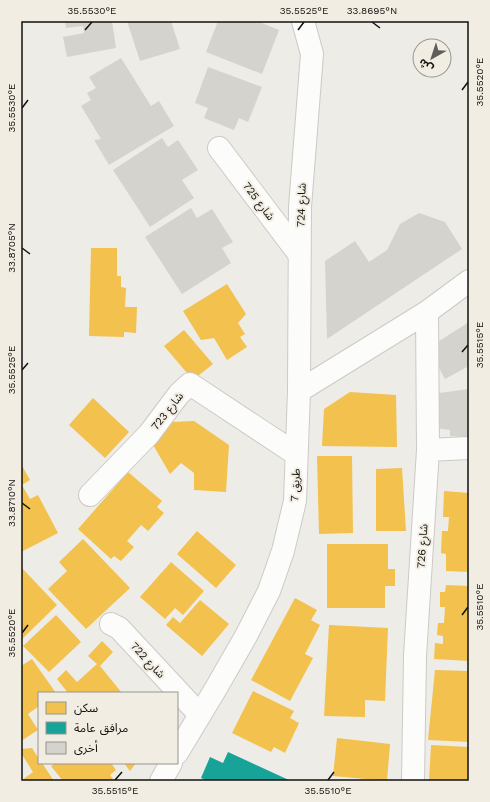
<svg xmlns="http://www.w3.org/2000/svg" width="490" height="802" font-family="'Work Sans','Noto Sans Arabic',sans-serif">
<style>
.homes{fill:#f2c14e}
.public{fill:#17a398}
.building{fill:#d5d3ce}
.lines{fill:none;stroke-linecap:round;stroke-linejoin:round}
.minor-casing{stroke:#cccac6;stroke-width:24}
.minor{stroke:#fcfcfb;stroke-width:22}
.ticks{fill:none;stroke:#12110e;stroke-width:1.5}
.labels{text-anchor:middle;stroke-width:4;stroke-linejoin:round;paint-order:stroke}
.street-label{font-size:11px;fill:#12110e;stroke:#f1ede3}
.neatline{fill:none;stroke:#12110e;stroke-width:1.5}
.ticks-label{font-size:10px;text-anchor:middle;fill:#12110e}
</style>
<rect width="100%" height="100%" fill="#eeece6"/>
<path class="homes" d="M 91,248 L 117,248 L 117,276 L 121,276 L 121,287 L 126,288 L 125,307 L 137,307 L 136,333 L 124,332 L 124,337 L 89,336 Z
M 227,284 L 246,314 L 238,323 L 245,334 L 240,337 L 247,347 L 227,360 L 214,338 L 201,340 L 183,311 Z
M 184,330 L 213,364 L 193,380 L 164,346 Z
M 350,392 L 396,395 L 397,447 L 322,446 L 324,409 Z
M 93,398 L 129,432 L 105,458 L 69,425 Z
M 194,421 L 229,445 L 226,492 L 194,490 L 194,473 L 181,463 L 170,474 L 152,443 L 172,422 Z
M 317,456 L 352,456 L 353,533 L 319,534 Z
M 21,464 L 30,480 L 22,485 L 30,499 L 38,495 L 58,533 L 21,552 Z
M 402,468 L 406,531 L 376,531 L 376,469 Z
M 128,472 L 162,501 L 157,507 L 164,513 L 148,531 L 141,525 L 127,541 L 134,547 L 121,561 L 114,556 L 111,559 L 78,529 Z
M 444,491 L 469,493 L 469,572 L 446,571 L 446,554 L 441,553 L 442,531 L 448,531 L 449,517 L 443,517 Z
M 197,531 L 236,565 L 216,588 L 177,554 Z
M 83,539 L 130,588 L 86,629 L 48,589 L 67,571 L 59,562 Z
M 327,544 L 388,544 L 388,569 L 395,569 L 395,586 L 385,586 L 385,608 L 327,608 Z
M 171,562 L 204,591 L 183,615 L 175,608 L 165,619 L 140,597 Z
M 21,567 L 57,605 L 21,640 Z
M 446,585 L 469,586 L 469,661 L 434,659 L 435,643 L 443,644 L 443,636 L 437,635 L 438,623 L 444,623 L 445,607 L 440,607 L 440,592 L 445,592 Z
M 295,598 L 317,610 L 311,620 L 320,625 L 305,654 L 313,658 L 290,701 L 251,680 Z
M 200,600 L 229,624 L 202,656 L 166,625 L 173,617 L 180,623 Z
M 56,615 L 81,642 L 49,672 L 23,646 Z
M 329,625 L 388,628 L 385,701 L 365,700 L 365,717 L 324,716 Z
M 102,641 L 113,652 L 100,666 L 122,693 L 68,693 L 57,679 L 66,670 L 77,682 L 97,664 L 88,656 Z
M 32,659 L 56,693 L 39,693 L 39,706 L 28,714 L 38,730 L 21,741 L 21,666 Z
M 435,670 L 469,671 L 469,742 L 428,740 Z
M 253,691 L 294,711 L 290,718 L 299,723 L 285,753 L 274,747 L 271,752 L 232,733 Z
M 337,738 L 390,744 L 387,781 L 333,776 Z
M 431,745 L 469,747 L 469,781 L 429,781 Z
M 32,748 L 39,759 L 39,763 L 42,763 L 54,781 L 21,781 L 33,772 L 21,753 L 21,749 Z
M 55,763 L 111,763 L 116,770 L 110,775 L 113,779 L 111,781 L 63,781 L 51,766 Z
M 124,763 L 136,763 L 130,771 Z"/>
<path class="public" d="M 228,752 L 291,781 L 208,781 L 201,778 L 210,757 L 223,763 Z"/>
<path class="building" d="M 65,21 L 112,21 L 116,48 L 67,57 L 63,37 L 84,33 L 83,26 L 66,28 Z
M 127,21 L 171,21 L 180,49 L 140,61 Z
M 218,21 L 257,21 L 279,30 L 262,74 L 206,52 Z
M 121,58 L 151,106 L 159,101 L 174,126 L 109,165 L 94,140 L 101,139 L 81,106 L 91,100 L 87,93 L 96,88 L 89,77 Z
M 208,67 L 262,87 L 248,122 L 239,118 L 234,130 L 204,118 L 208,108 L 195,103 Z
M 162,138 L 168,147 L 178,140 L 198,170 L 182,180 L 194,198 L 150,227 L 113,170 Z
M 191,208 L 197,218 L 212,209 L 233,242 L 222,248 L 231,263 L 182,294 L 145,237 Z
M 419,213 L 445,222 L 462,249 L 327,339 L 325,261 L 355,241 L 369,262 L 387,250 L 400,224 Z
M 469,322 L 469,370 L 467,367 L 445,379 L 428,348 Z
M 469,389 L 469,437 L 450,436 L 450,430 L 435,428 L 439,393 Z"/>
<g class="lines">
<defs>
<path id="minor" d="M 219,148 L 299,254
M 299,391 L 300,207 L 312,54 L 303,21
M 428,450 L 469,448
M 90,495 L 149,434 L 179,394 L 190,384 L 296,454
M 111,624 L 119,628 L 200,715
M 177,753 L 215,690 L 246,636 L 269,591 L 283,551 L 295,501 L 299,391 L 427,312 L 469,281
M 161,781 L 171,763
M 413,781 L 415,656 L 428,450 L 427,312"/>
</defs>
<use href="#minor" class="minor-casing"/>
<use href="#minor" class="minor"/>
</g>
<path class="ticks" d="M 372,22 L 380,28M 85,30 L 92,22M 298,30 L 304,22M 462,90 L 468,82M 22,108 L 28,100M 22,248 L 30,254M 462,352 L 468,345M 22,370 L 28,363M 22,503 L 30,509M 462,615 L 468,607M 22,633 L 28,625M 115,780 L 122,772M 328,780 L 334,772"/>
<g class="labels">
<g class="street-label">
<text transform="translate(259 201) rotate(53)" y="4">شارع 725</text>
<text transform="translate(301 205) rotate(-88)" y="4">شارع 724</text>
<text transform="translate(167 411) rotate(-52)" y="4">شارع 723</text>
<text transform="translate(295 485) rotate(-87)" y="4">7 طريق</text>
<text transform="translate(422 546) rotate(-86)" y="4">شارع 726</text>
<text transform="translate(148 660) rotate(47)" y="4">شارع 722</text>
</g>
</g>
<rect width="490" height="802" fill="none" stroke="#f1ede3" stroke-width="44"/>
<rect x="38" y="692" width="140" height="72" fill="#f1ede3" stroke="#98958e"/>
<rect x="46" y="702" width="20" height="12" fill="#f2c14e" stroke="#98958e"/>
<text x="74" y="712" font-size="12" fill="#12110e">سكن</text>
<rect x="46" y="722" width="20" height="12" fill="#17a398" stroke="#98958e"/>
<text x="74" y="732" font-size="12" fill="#12110e">مرافق عامة</text>
<rect x="46" y="742" width="20" height="12" fill="#d5d3ce" stroke="#98958e"/>
<text x="74" y="752" font-size="12" fill="#12110e">أخرى</text>
<g transform="translate(432 58) rotate(219)"><circle r="19" fill="#f1ede3" stroke="#98958e"/>
<path d="M0-3L7 15L0 10L-7 15Z" fill="#5f5e5a"/>
<text y="-6" font-size="11" font-weight="bold" text-anchor="middle" fill="#12110e">ش</text>
</g>
<rect x="22" y="22" width="446" height="758" class="neatline"/>
<g class="ticks-label">
<text x="92" y="14">35.5530°E</text>
<text x="304" y="14">35.5525°E</text>
<text x="372" y="14">33.8695°N</text>
<text transform="translate(479 82) rotate(-90)" y="4">35.5520°E</text>
<text transform="translate(11 108) rotate(-90)" y="4">35.5530°E</text>
<text transform="translate(11 248) rotate(-90)" y="4">33.8705°N</text>
<text transform="translate(479 345) rotate(-90)" y="4">35.5515°E</text>
<text transform="translate(11 370) rotate(-90)" y="4">35.5525°E</text>
<text transform="translate(11 503) rotate(-90)" y="4">33.8710°N</text>
<text transform="translate(479 607) rotate(-90)" y="4">35.5510°E</text>
<text transform="translate(11 633) rotate(-90)" y="4">35.5520°E</text>
<text x="115" y="794">35.5515°E</text>
<text x="328" y="794">35.5510°E</text>
</g>
</svg>
